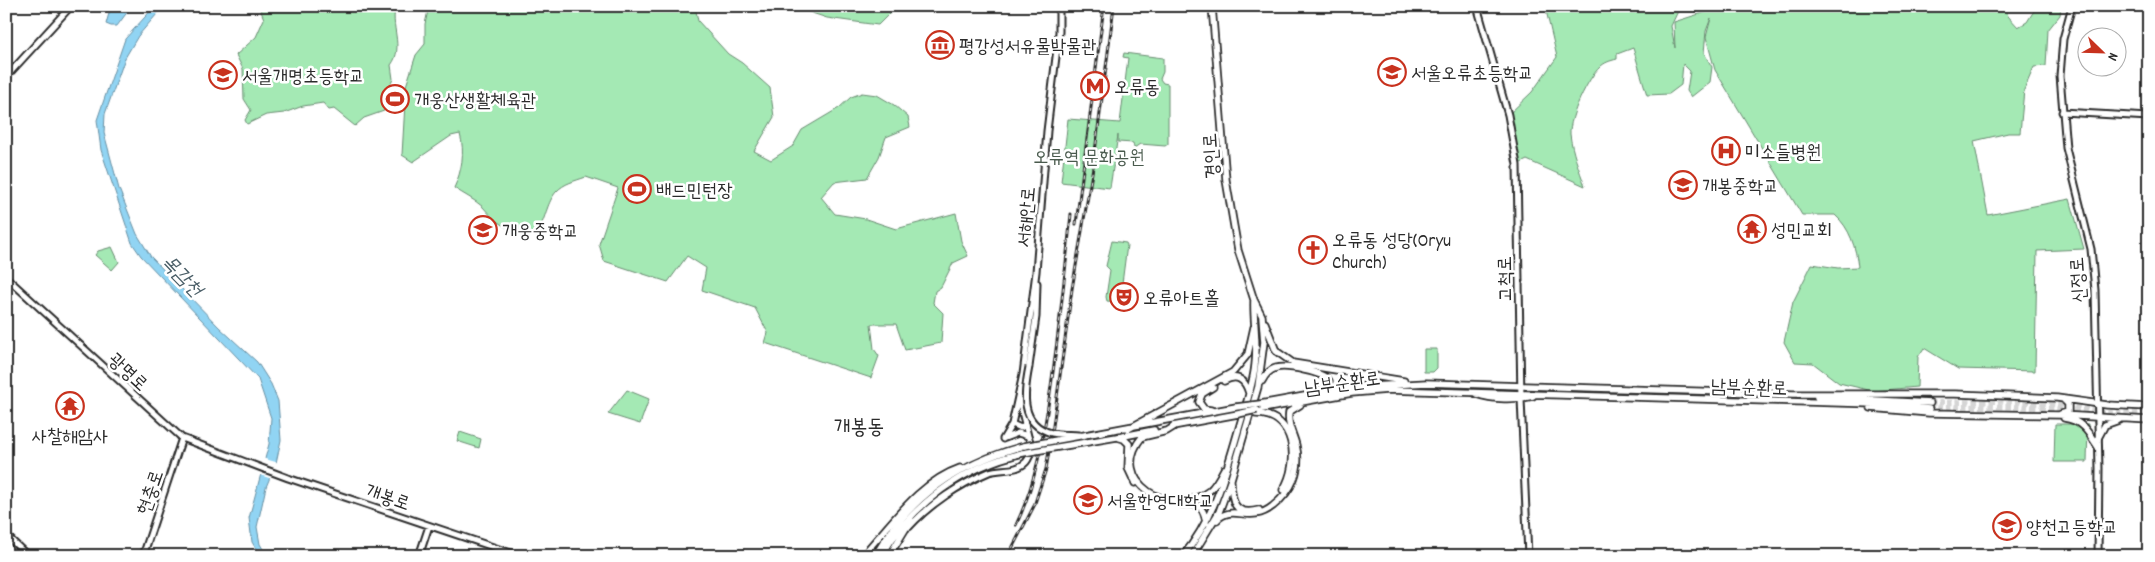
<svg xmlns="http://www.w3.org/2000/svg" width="2155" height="562" font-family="Dekko,'Poor Story',sans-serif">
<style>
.green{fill:#a4e9b4;stroke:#688a70;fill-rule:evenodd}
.water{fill:#91d4f3;stroke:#6890a3}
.pier{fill:#fff}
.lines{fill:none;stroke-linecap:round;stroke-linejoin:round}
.primary-tunnel{stroke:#d5d5d5;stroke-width:5.5;stroke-dasharray:5.5 3;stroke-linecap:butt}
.secondary-casing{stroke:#2b2b2b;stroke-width:9}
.primary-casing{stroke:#2b2b2b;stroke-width:9}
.secondary{stroke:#fff;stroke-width:5}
.primary{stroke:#fff;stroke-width:5.5}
.rail-casing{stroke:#2b2b2b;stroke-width:3}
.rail{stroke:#fff;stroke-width:1;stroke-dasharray:4;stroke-linecap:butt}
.secondary-bridge-casing{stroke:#2b2b2b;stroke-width:9;stroke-linecap:butt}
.primary-bridge-casing{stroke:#2b2b2b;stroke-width:9;stroke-linecap:butt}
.secondary-bridge{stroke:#fff;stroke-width:5}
.primary-bridge{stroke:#fff;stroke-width:5.5}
.labels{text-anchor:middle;stroke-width:5;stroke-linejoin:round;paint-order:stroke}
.poi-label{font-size:19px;fill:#2b2b2b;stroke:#fff;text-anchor:start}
.park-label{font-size:19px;fill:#495a4d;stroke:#fff}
.street-label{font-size:19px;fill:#2b2b2b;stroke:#fff}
.water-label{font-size:20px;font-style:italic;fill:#4a5e67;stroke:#fff}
.quarter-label{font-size:21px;fill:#2b2b2b;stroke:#fff}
</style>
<rect width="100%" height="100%" fill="#fff"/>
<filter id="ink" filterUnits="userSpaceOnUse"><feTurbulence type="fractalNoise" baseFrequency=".02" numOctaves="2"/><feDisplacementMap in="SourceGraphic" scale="10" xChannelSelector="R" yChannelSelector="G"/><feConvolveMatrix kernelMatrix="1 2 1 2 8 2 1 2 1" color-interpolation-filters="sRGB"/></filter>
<g filter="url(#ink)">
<path class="green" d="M 259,6 L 396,6 C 389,25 405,47 391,65 L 393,79 L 385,97 L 384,111 L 364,118 L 355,126 L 334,109 L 329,110 L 323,103 L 303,106 L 284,113 L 266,115 L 247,124 L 245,120 L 251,110 L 244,99 L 243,69 L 236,55 L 256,37 L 264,19 Z
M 429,6 L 695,6 L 698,21 L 728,54 L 742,63 L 770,88 L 774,117 L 754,151 L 771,160 L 793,146 L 802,130 L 839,108 L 851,97 L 862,93 L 877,95 L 894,105 L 908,117 L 910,127 L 886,137 L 879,157 L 867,178 L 834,182 L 821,197 L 835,214 L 866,219 L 896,229 L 956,213 L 961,241 L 968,256 L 953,263 L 941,287 L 935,291 L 933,303 L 943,313 L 941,343 L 905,350 L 896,324 L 871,324 L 874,349 L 879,356 L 871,378 L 765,343 L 768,333 L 755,308 L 702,290 L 706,268 L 687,256 L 668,282 L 604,261 L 599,244 L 618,188 L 586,177 C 575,181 564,183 556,192 C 539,212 549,250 506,227 C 496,222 490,215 483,207 C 475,200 463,194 454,188 C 462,171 465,152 460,134 L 451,136 L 413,162 L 402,155 L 406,86 L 416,55 L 425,44 L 425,24 Z
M 791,6 L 897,6 L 878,25 L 827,18 Z
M 1545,6 L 2005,6 L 2008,16 L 2018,27 L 2027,22 L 2037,6 L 2061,6 L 2060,15 L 2048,30 L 2046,66 L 2034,67 L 2024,90 L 2020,133 L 2008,133 L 1974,141 L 1988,215 L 2070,199 L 2084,249 L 2037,251 L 2035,371 L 1958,369 L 1924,348 L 1918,357 L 1917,387 L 1873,391 L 1839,383 L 1813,363 L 1795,362 L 1784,342 L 1793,302 L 1812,264 L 1838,268 L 1858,267 C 1856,248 1850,228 1835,215 L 1802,215 L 1715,70 L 1706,37 L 1711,18 L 1706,31 L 1704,53 L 1712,67 L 1710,82 L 1691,97 L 1687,91 L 1690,71 L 1683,64 L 1681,85 L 1669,94 L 1647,95 L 1633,48 L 1617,54 L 1617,59 C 1610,61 1605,62 1600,67 C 1588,78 1569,117 1570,134 C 1572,152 1579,169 1585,186 L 1527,160 L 1517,165 L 1508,115 L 1532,92 L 1557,57 ZM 1706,7 L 1712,10 L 1674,22 L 1675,48 L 1671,26 L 1678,11 Z
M 1124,53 L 1163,58 L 1163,72 L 1160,79 L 1163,83 L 1168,84 L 1168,144 L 1165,146 L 1140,144 L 1134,148 L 1133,143 L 1118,142 L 1118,135 L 1110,188 L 1061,182 L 1068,119 L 1120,123 L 1128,58 L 1123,57 Z
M 1112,241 L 1126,243 L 1127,245 L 1120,299 L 1117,302 L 1107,301 L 1106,297 L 1110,270 L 1106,266 Z
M 112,247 L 119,262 L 112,270 L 95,255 L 98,251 Z
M 1424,349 L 1437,349 L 1437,368 L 1433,372 L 1424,372 Z
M 627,390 L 649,399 L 640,424 L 608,414 Z
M 2055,424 L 2088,424 L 2087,462 L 2054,462 Z
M 460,432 L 481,439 L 479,448 L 457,441 Z"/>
<path class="water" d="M 111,6 L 131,7 L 117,26 L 111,26 L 106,24 Z
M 155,6 L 164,6 L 138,36 L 125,58 L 105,114 L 104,133 L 119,189 L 137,234 L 151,257 L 219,327 L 257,362 L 271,384 L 278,401 L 281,440 L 276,463 L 266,487 L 257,527 L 260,544 L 267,556 L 260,556 L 252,542 L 249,518 L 269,444 L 271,418 L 258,379 L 141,256 L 132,243 L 101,150 L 97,120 L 125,39 Z"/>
<path class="pier" d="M 262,458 L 279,463 L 272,479 L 257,474 Z"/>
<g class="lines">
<path class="primary-tunnel" d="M 1930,403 L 2003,401 L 2102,407
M 2116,408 L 2149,411
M 1929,409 C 2002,402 2076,411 2149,416"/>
<defs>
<path id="secondary" d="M 1477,6 L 1508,115 L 1517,165 L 1521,399 L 1528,556
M 2072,6 L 2063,39 L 2060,76 L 2066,148 L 2091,249 L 2095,290 L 2099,469 L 2098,556
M 6,77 L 71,6
M 2062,112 L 2149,117
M 6,277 L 182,438 L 288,478 L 520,556
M 1029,367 L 1036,317 L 1037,283
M 1019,400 L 1028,436
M 1012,424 L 1021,428 L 1025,424
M 1003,439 L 1012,424 L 1023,374 L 1036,272 L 1047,131 L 1059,32 L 1059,6
M 909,527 C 930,504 960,484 989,472 C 1001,468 1017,472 1026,462 C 1032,455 1032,444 1028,436 L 1018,433 L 1005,438
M 6,535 L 28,556
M 143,556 L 182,438
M 419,556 L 429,526"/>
<path id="primary" d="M 1265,323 L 1276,351 L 1293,363 L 1404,381
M 1224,381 C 1237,374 1245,379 1249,393
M 1262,381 C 1265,375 1269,370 1276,368 C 1286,365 1324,372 1329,381 L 1325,388 L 1318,392
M 1476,394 C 1493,400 1515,400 1533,396
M 1817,397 L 1930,403
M 1260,404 L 1354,387 L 1426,383 L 1793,394 L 1955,394 L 2057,398 L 2107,405 L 2149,407
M 1871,408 L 1929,413 L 2060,415 L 2149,420
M 1211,410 L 1204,409 L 1199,402 L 1202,394 L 1213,387
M 1257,410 L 1352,393 L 1388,390 L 1875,404 L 1929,409
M 1256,414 C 1296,414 1300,463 1283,490
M 2061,414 L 2068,412 L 2068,404 L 2063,399
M 2064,418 C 2082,420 2089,433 2098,447
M 1173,426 L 1238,414
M 1175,426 L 1167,431 L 1142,437 C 1106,481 1172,520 1209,491 C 1215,486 1220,477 1224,469
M 1128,429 L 1233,372 L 1248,354 L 1254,327
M 1085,435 L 1236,407
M 1117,437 L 1124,439 L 1129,444 L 1128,468 L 1135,483
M 1119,437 L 1154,430
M 2098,438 L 2105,425 L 2119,420
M 1231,481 C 1232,500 1233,517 1259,510
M 1181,504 C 1198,503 1204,506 1206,523
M 1217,520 C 1233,503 1250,525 1273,506 C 1292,491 1302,470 1296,445 C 1293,433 1287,425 1289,412 L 1300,405
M 865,556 L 869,548 C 895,519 922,481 960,468
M 875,556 C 909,497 959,463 1024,446
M 881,556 C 912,504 964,466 1023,453
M 889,556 L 911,520
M 1183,556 C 1215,517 1225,475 1239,428 C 1245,407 1253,386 1255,365 C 1258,343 1253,322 1254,300
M 1192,556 L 1219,512 L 1231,479 L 1258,387 L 1264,342 L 1262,316 L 1254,300 L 1238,250 L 1226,180 L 1212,6"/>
</defs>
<use href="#secondary" class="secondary-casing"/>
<use href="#primary" class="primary-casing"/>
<use href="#secondary" class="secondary"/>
<use href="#primary" class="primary"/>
<defs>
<path id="rail" d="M 1076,224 L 1104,6
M 1016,525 C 1036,483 1043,439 1050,393 C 1059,333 1065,274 1071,214
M 1008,556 L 1034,506 L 1046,469 L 1052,433 L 1072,289 L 1093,167 L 1114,6"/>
</defs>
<use href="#rail" class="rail-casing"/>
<use href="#rail" class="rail"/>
<defs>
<path id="secondary-bridge" d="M 1029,367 C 1024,392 1019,425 1052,433 C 1061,435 1071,434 1080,435"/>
<path id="primary-bridge" d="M 1236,407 L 1260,404
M 1238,414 L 1257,410
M 1024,446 L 1085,435
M 1023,453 L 1117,437"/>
</defs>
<use href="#secondary-bridge" class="secondary-bridge-casing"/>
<use href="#primary-bridge" class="primary-bridge-casing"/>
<use href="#secondary-bridge" class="secondary-bridge"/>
<use href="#primary-bridge" class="primary-bridge"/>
</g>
</g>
<defs>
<symbol id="museum-ring" viewBox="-11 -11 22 22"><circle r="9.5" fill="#fff" stroke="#c8321e" stroke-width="1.5"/><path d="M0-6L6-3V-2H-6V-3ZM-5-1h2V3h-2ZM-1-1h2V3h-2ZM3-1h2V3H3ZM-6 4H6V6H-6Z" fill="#c8321e"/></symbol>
<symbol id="school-ring" viewBox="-11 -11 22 22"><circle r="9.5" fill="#fff" stroke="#c8321e" stroke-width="1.5"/><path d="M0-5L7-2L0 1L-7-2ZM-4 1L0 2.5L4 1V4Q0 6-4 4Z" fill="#c8321e"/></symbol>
<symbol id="metro-ring" viewBox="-11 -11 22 22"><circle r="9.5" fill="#fff" stroke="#c8321e" stroke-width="1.5"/><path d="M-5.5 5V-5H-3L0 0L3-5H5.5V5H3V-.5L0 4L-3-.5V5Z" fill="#c8321e"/></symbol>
<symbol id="stadium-ring" viewBox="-11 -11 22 22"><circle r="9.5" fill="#fff" stroke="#c8321e" stroke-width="1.5"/><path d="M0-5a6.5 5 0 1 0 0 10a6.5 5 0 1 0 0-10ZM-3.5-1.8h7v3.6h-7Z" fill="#c8321e"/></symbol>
<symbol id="hospital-ring" viewBox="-11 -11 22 22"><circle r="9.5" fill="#fff" stroke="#c8321e" stroke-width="1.5"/><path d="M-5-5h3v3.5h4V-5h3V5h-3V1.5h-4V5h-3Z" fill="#c8321e"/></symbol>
<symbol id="temple-ring" viewBox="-11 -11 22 22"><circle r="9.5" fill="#fff" stroke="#c8321e" stroke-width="1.5"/><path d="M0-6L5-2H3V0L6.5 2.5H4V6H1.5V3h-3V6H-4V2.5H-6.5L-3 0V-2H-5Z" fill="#c8321e"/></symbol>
<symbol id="church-ring" viewBox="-11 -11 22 22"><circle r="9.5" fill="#fff" stroke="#c8321e" stroke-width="1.5"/><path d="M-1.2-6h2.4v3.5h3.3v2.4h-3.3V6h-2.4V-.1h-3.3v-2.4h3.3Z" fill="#c8321e"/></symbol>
<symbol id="theatre-ring" viewBox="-11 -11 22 22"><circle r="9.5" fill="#fff" stroke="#c8321e" stroke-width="1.5"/><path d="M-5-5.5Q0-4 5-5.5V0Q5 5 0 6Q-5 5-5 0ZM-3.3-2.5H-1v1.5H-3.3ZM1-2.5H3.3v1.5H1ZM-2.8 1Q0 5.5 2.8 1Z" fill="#c8321e"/></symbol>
<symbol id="university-ring" viewBox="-11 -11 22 22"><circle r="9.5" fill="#fff" stroke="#c8321e" stroke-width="1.5"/><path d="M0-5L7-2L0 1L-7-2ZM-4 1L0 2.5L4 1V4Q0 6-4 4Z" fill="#c8321e"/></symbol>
</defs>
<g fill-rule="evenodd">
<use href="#museum-ring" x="924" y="29" width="32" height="32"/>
<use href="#school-ring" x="1376" y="56" width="32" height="32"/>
<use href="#school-ring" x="207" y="59" width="32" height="32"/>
<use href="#metro-ring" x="1079" y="70" width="32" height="32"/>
<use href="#stadium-ring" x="379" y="83" width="32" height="32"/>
<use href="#hospital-ring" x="1710" y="135" width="32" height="32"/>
<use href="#school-ring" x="1667" y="169" width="32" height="32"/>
<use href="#stadium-ring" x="621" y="173" width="32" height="32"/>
<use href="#temple-ring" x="1736" y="213" width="32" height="32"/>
<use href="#school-ring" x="467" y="214" width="32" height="32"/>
<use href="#church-ring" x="1297" y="234" width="32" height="32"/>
<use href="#theatre-ring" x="1108" y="281" width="32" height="32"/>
<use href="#temple-ring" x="54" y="390" width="32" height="32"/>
<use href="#university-ring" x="1072" y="484" width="32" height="32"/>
<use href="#school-ring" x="1991" y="510" width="32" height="32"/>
</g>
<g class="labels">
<g class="poi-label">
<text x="959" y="52">평강성서유물박물관</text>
<text x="1411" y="79">서울오류초등학교</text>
<text x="242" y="82">서울개명초등학교</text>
<text x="1114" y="93">오류동</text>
<text x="414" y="106">개웅산생활체육관</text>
<text x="1745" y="158">미소들병원</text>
<text x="1702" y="192">개봉중학교</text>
<text x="656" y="196">배드민턴장</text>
<text x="1771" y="236">성민교회</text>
<text x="502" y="237">개웅중학교</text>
<text x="1332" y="246">오류동 성당(Oryu<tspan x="1332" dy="22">Church)</tspan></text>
<text x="1143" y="304">오류아트홀</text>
<text x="70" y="442" text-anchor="middle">사찰해암사</text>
<text x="1107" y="507">서울한영대학교</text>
<text x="2026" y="533">양천고등학교</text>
</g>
<g class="park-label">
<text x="1089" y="163">오류역 문화공원</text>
</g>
<g class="street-label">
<text transform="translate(1210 156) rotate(-94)" y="7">경인로</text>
<text transform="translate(1025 217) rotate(-85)" y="7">서해안로</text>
<text transform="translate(1504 279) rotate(-91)" y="7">고척로</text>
<text transform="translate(2077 280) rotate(-94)" y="7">신정로</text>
<text transform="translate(129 371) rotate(43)" y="7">광명로</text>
<text transform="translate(1342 382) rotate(-8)" y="7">남부순환로</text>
<text transform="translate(1749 386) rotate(2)" y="7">남부순환로</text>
<text transform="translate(149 492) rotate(-71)" y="7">현충로</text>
<text transform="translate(388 496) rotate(19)" y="7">개봉로</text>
</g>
<g class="water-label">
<text transform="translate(183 275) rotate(46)" y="7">목감천</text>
</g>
<g class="quarter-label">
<text x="859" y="433">개봉동</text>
</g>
</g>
<rect width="2155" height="562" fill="none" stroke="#fff" stroke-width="25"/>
<rect x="12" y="12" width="2130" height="537" fill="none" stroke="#2b2b2b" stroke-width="2" filter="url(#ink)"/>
<g transform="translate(2102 52) rotate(113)"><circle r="24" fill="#ffffff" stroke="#aaaaaa"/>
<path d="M0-4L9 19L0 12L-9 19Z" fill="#c8321e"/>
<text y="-8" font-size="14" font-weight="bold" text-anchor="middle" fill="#2b2b2b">N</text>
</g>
</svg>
